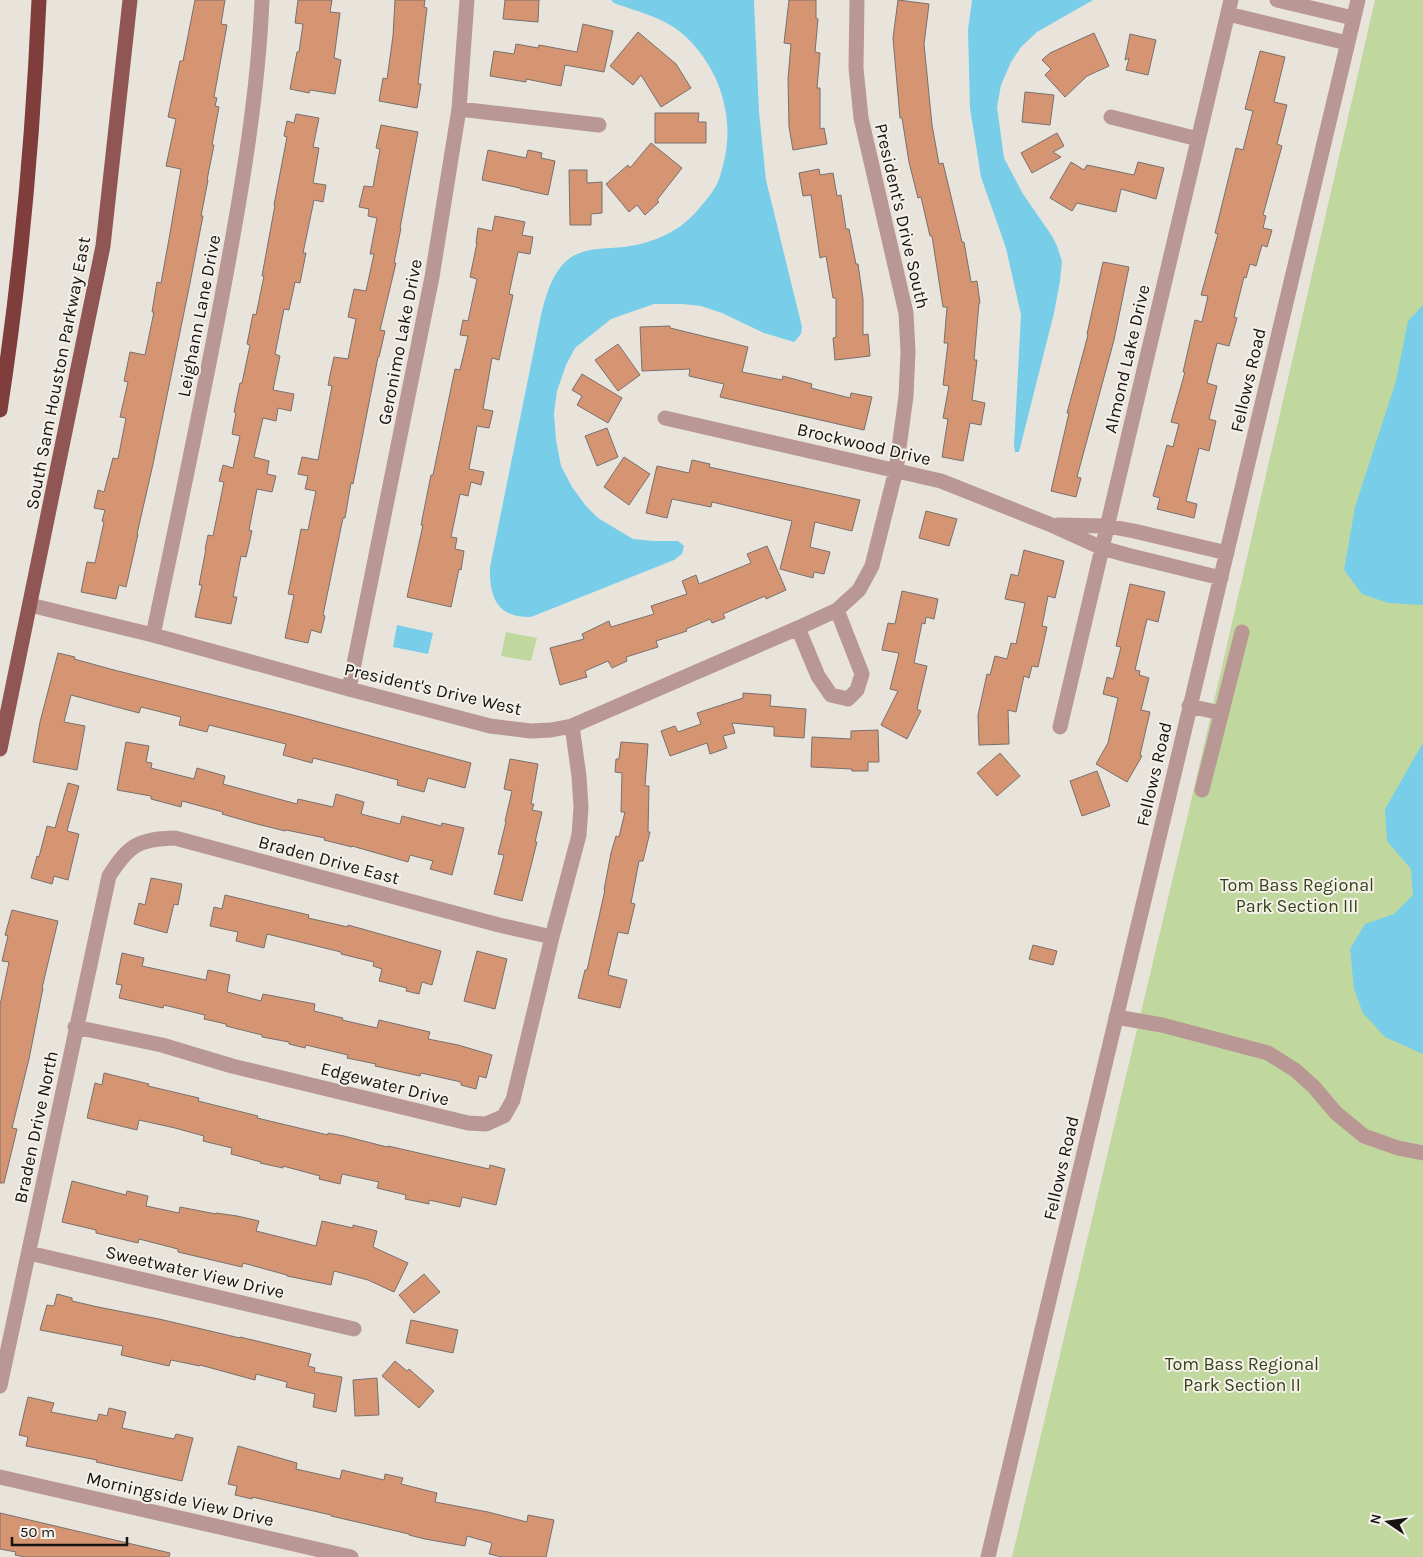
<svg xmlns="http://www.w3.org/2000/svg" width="1423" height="1557" font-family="Karla,sans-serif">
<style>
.green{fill:#c0d79e}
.water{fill:#78cee9}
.building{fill:#d59572;stroke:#78706d}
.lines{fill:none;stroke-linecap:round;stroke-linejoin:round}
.minor{stroke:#b99794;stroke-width:15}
.major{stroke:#8f5653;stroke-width:15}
.highway{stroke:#7f3e3c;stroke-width:15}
.labels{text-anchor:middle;stroke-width:4;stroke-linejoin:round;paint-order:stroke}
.street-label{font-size:18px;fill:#161412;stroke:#f5f1ea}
.park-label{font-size:18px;fill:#334315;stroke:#f5f1ea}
</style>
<rect width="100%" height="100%" fill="#e8e4dc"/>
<path class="green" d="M 1375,0 L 1423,0 L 1423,1557 L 1012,1557 L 1192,797 Z
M 506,632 L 537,638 L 531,661 L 501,656 Z"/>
<path class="water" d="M 611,0 L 754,0 L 759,112 L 766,180 L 802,327 L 801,334 L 794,342 L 764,333 L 722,313 L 701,306 L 682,304 L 654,304 L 611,319 L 575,348 L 566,365 L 557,391 L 554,413 L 556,440 L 561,466 L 572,487 L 586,506 L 598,518 L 633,539 L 653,541 L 678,541 L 684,546 L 682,554 L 674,560 L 531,617 C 498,618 489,598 490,567 L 541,315 C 546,296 552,271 570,258 C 586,247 606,249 624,247 C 640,245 657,240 671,232 C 684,225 693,216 702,205 C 707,199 712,193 716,186 C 720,179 722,169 724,161 C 735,116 719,68 686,37 C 667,18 638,12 614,3 Z
M 972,0 L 1093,0 L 1037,32 L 1021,47 L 1011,62 L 1001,85 L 997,107 L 1004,158 L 1023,194 L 1052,236 L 1057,246 L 1062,261 L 1060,281 L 1054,313 L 1019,452 L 1015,452 L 1014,446 L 1021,315 L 1006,248 L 981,177 L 970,108 L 968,30 Z
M 1423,305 L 1423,605 L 1388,603 L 1362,594 L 1344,570 L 1355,507 L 1396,381 L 1408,321 Z
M 397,625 L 433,633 L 428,654 L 393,647 Z
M 1423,743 L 1423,1054 L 1385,1037 L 1363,1013 L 1354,989 L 1350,949 L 1365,924 L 1394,914 L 1413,895 L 1411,869 L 1387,841 L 1385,809 Z"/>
<path class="building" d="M 195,0 L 225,0 L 221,24 L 227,25 L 214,97 L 217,98 L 215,106 L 219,107 L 212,145 L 214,145 L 207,180 L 208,180 L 201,216 L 203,216 L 190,283 L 153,464 L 137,534 L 138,534 L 134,552 L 126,587 L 119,585 L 116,599 L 81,592 L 87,562 L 95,563 L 104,522 L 102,521 L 105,510 L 94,508 L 98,490 L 104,492 L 113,458 L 118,459 L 126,418 L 120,417 L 128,382 L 124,381 L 130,352 L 145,355 L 154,312 L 152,312 L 157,282 L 161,283 L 169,239 L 181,169 L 166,166 L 176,119 L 168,117 L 180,61 L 183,61 Z
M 298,0 L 332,0 L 330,12 L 340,13 L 334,58 L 341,60 L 335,94 L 310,90 L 309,93 L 290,89 L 297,52 L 299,52 L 303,24 L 295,23 Z
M 395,0 L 425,0 L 424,7 L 427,8 L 418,84 L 421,84 L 417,108 L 379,101 L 383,78 L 387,79 L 393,36 Z
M 505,0 L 539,0 L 538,22 L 503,19 Z
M 789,0 L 816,0 L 816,18 L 818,19 L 815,52 L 820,53 L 817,88 L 820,88 L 820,129 L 824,128 L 827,144 L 793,150 L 789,127 L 788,79 L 791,44 L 784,43 Z
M 898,0 L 929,4 L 924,44 L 932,125 L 939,164 L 943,163 L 962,242 L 964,242 L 971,282 L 977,281 L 980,303 L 979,303 L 974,360 L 977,360 L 972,400 L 985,403 L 981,425 L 970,423 L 963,461 L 942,457 L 948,419 L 943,418 L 949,386 L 943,385 L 948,343 L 944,343 L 947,307 L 943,307 L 932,236 L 930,236 L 921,197 L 918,198 L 909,162 L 902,118 L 900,118 L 893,38 Z
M 583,24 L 613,31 L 604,72 L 565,65 L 561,86 L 526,79 L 526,82 L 490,76 L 494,51 L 514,54 L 516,44 L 538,48 L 539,45 L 577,52 Z
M 638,32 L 676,64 L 691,88 L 661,107 L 641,75 L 633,85 L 610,66 Z
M 1094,33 L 1109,66 L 1087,76 L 1065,97 L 1045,75 L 1051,69 L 1042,60 L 1050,53 Z
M 1130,34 L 1156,40 L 1148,75 L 1126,70 L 1129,58 L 1125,60 Z
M 1260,51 L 1285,57 L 1274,102 L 1287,105 L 1277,144 L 1282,146 L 1263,215 L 1266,216 L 1263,228 L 1272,230 L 1267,247 L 1262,245 L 1256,266 L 1250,264 L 1246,278 L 1244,277 L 1234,317 L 1237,318 L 1229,346 L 1217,343 L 1207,383 L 1217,386 L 1209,419 L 1216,421 L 1209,451 L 1199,448 L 1186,501 L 1197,504 L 1194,518 L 1157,509 L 1160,498 L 1153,496 L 1167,445 L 1173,447 L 1179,424 L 1171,422 L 1185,372 L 1183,372 L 1195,320 L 1202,322 L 1208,296 L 1201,295 L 1218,234 L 1215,233 L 1236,148 L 1243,150 L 1253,111 L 1245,109 Z
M 1025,92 L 1054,95 L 1050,125 L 1022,122 Z
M 655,113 L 699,113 L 698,122 L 706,122 L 706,143 L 655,143 Z
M 296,114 L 319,118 L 313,147 L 319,148 L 313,183 L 326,185 L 323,202 L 314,200 L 303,253 L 306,253 L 300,283 L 295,282 L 289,310 L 284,309 L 275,354 L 280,356 L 273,390 L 294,394 L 291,411 L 278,408 L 276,421 L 263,418 L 254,457 L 269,461 L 267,474 L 276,476 L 272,492 L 257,489 L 249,530 L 252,531 L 246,557 L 241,556 L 233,597 L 237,597 L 231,624 L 195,617 L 202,585 L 199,585 L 206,549 L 205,549 L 208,535 L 213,536 L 224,482 L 219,481 L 223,465 L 233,468 L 240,436 L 232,434 L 236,413 L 234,412 L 240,383 L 242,383 L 250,345 L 247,344 L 253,314 L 256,315 L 264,276 L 262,276 L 275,205 L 274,205 L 287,137 L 284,136 L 287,121 L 294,123 Z
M 381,125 L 418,132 L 400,228 L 401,228 L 394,263 L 396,263 L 380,330 L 385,331 L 379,357 L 378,357 L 353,484 L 351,483 L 345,518 L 343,518 L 323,615 L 325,616 L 321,633 L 311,630 L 308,643 L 285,638 L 294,595 L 288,594 L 294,566 L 301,529 L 308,530 L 316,491 L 305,489 L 308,476 L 298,474 L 302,457 L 318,460 L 332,386 L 328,385 L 334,357 L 348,359 L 356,319 L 348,317 L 354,289 L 366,291 L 374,254 L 370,254 L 377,218 L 368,216 L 369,209 L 359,207 L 364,186 L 373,187 L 380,149 L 376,148 Z
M 1057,133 L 1064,146 L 1053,152 L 1061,157 L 1032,173 L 1021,153 Z
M 651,143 L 682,168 L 657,200 L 659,202 L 645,215 L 637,205 L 629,212 L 606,184 L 628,165 L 630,168 Z
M 488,150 L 526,158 L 528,150 L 542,153 L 541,158 L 555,161 L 548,195 L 520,189 L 520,188 L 482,180 Z
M 1071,162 L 1084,170 L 1087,165 L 1134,175 L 1138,162 L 1164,168 L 1156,199 L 1121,189 L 1116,212 L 1077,203 L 1072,211 L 1050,198 Z
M 819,169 L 820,175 L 833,173 L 837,196 L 841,195 L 846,229 L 849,229 L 856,264 L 858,264 L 863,299 L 863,335 L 868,334 L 870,356 L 835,360 L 833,338 L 836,337 L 836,298 L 833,298 L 826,256 L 820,258 L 811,195 L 803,196 L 799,173 Z
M 569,170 L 587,170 L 587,183 L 602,182 L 602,213 L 591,214 L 591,225 L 570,225 Z
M 495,216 L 525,222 L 522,235 L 533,237 L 530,254 L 518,252 L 509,294 L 513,295 L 499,360 L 492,358 L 483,409 L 493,411 L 489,428 L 477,426 L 469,469 L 484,472 L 481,485 L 471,482 L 468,496 L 460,494 L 451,537 L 457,538 L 455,549 L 464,551 L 461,570 L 459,569 L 451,607 L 407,597 L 423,525 L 421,525 L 431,475 L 433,475 L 455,369 L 460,370 L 468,336 L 460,335 L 463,320 L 468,321 L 477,279 L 470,277 L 477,243 L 476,243 L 478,228 L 492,231 Z
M 1103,262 L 1129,267 L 1114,340 L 1077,477 L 1081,478 L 1076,497 L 1051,491 L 1069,413 L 1067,413 L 1088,335 L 1087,334 Z
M 670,326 L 670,328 L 748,347 L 742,372 L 782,380 L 783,376 L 812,384 L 811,388 L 850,398 L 851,393 L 872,397 L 864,430 L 720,397 L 724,384 L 689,376 L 690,369 L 642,371 L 640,327 Z
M 618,344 L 640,375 L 618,391 L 595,360 Z
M 582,374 L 622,398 L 608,423 L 577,405 L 582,396 L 572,390 Z
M 607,428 L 618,457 L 597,466 L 585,436 Z
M 624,457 L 650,474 L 629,505 L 604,487 Z
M 692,460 L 710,464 L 709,467 L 860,500 L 852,531 L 815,522 L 810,547 L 830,552 L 824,574 L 814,572 L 813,578 L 780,569 L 792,521 L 712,502 L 711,507 L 672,499 L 667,518 L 646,513 L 657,466 L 689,473 Z
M 926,511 L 957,519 L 949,546 L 919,538 Z
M 767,546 L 786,590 L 766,599 L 765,596 L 723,614 L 725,618 L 712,623 L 710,619 L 686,629 L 687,631 L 656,641 L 658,647 L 626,657 L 627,661 L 612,668 L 608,661 L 585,671 L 587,677 L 560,685 L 550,648 L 584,639 L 582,634 L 609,621 L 611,627 L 654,614 L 651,606 L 687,594 L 682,581 L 696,575 L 699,584 L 751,563 L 747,554 Z
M 1024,550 L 1064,561 L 1055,598 L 1048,596 L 1042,626 L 1047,627 L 1038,667 L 1032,666 L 1029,678 L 1024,676 L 1016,712 L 1008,710 L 1009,744 L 979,745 L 978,715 L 987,674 L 990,675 L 995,656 L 1007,659 L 1011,643 L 1016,644 L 1025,603 L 1005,599 L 1011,574 L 1018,576 Z
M 1130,584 L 1165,592 L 1158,622 L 1147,619 L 1135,670 L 1140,671 L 1139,675 L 1149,678 L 1141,710 L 1150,712 L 1140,755 L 1142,756 L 1127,782 L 1096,764 L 1108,743 L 1118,698 L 1103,694 L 1107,677 L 1113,679 L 1121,647 L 1116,646 Z
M 902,591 L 938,599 L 934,619 L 926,617 L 925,624 L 922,623 L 914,663 L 927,666 L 917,709 L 921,711 L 907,739 L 881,725 L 898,691 L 890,689 L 899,653 L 882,650 L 888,623 L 895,624 Z
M 58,653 L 75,657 L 74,659 L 114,670 L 293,715 L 471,763 L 465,788 L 428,778 L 424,792 L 397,785 L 398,780 L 349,767 L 313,758 L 312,763 L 283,755 L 286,744 L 209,725 L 207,732 L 179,725 L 181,717 L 141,707 L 139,713 L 71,695 L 64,722 L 85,726 L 77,770 L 33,762 L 40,722 Z
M 743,693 L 771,695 L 770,706 L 806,709 L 804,738 L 774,736 L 774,727 L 732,723 L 735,733 L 723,736 L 727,748 L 710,754 L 707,743 L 670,756 L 661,731 L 675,726 L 678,732 L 701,724 L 697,713 L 743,698 Z
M 878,730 L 879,762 L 868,762 L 868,771 L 852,771 L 852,769 L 811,767 L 812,737 L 851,739 L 851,731 Z
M 126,742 L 149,746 L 146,762 L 152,763 L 151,768 L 194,779 L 197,768 L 225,776 L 223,784 L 297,804 L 298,799 L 333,807 L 336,794 L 364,802 L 361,814 L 400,824 L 402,816 L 441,826 L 442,823 L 464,828 L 452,875 L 430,869 L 433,861 L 410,855 L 408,862 L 352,846 L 352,847 L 324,840 L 325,838 L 286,830 L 285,831 L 257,824 L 222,814 L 223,812 L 182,801 L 181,807 L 151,799 L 151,796 L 117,790 Z
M 621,742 L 648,744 L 645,786 L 649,786 L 648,832 L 650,832 L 643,861 L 639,861 L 631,903 L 635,904 L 628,934 L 618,932 L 608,975 L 627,980 L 620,1008 L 578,998 L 585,970 L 587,970 L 605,890 L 604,890 L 611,853 L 616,836 L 619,837 L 625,812 L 621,812 L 622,773 L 615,772 L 616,759 L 619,759 Z
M 1000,753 L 1020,776 L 997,796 L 977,773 Z
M 510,759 L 538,764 L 531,804 L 534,804 L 532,810 L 542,812 L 535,842 L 537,842 L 522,901 L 494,894 L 504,855 L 498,854 L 506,822 L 505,821 L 512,791 L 504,789 Z
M 1097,771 L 1110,806 L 1082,816 L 1070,781 Z
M 68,783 L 79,786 L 67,831 L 79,834 L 68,880 L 54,876 L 52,884 L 31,878 L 37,856 L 39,857 L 47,826 L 55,828 Z
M 151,878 L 182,884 L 178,905 L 174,904 L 167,933 L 134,924 L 139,903 L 145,905 Z
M 225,895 L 309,915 L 308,918 L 348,927 L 348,925 L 441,951 L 432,985 L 422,982 L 419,994 L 406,991 L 407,988 L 379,981 L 382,969 L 373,966 L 374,962 L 341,954 L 341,952 L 267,934 L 264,948 L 236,941 L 238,932 L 210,926 L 214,907 L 222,909 Z
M 12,910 L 58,921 L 42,988 L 43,988 L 29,1059 L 12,1128 L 17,1129 L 4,1183 L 0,1183 L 0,1005 L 9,962 L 2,961 L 8,936 L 5,935 Z
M 1033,945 L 1057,951 L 1053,965 L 1029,959 Z
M 477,951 L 507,959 L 495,1009 L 464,1001 Z
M 122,953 L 144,958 L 142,966 L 206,980 L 208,970 L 230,975 L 227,992 L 261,1001 L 263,994 L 315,1004 L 314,1011 L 343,1018 L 342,1020 L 377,1028 L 379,1020 L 430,1032 L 428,1039 L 458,1045 L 492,1055 L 486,1078 L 479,1076 L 476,1089 L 461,1085 L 461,1082 L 421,1073 L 420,1076 L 375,1066 L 376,1064 L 347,1058 L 348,1055 L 306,1045 L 305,1048 L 289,1044 L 289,1042 L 262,1037 L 262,1035 L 226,1026 L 226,1024 L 204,1019 L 205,1015 L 164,1005 L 163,1008 L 119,998 L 122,985 L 116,984 Z
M 104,1073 L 149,1084 L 148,1086 L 199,1098 L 198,1101 L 258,1116 L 257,1118 L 328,1135 L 328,1133 L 344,1136 L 387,1147 L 388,1146 L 489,1169 L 490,1165 L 505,1169 L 496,1205 L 462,1197 L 460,1207 L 429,1200 L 429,1204 L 405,1199 L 406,1195 L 377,1188 L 379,1182 L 342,1174 L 340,1184 L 319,1179 L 320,1176 L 283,1166 L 283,1168 L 260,1163 L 261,1162 L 231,1154 L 232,1148 L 203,1141 L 204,1136 L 175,1128 L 139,1120 L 137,1130 L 87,1118 L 95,1083 L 102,1085 Z
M 72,1181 L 126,1195 L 127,1191 L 148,1196 L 146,1206 L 179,1213 L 180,1207 L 216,1214 L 216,1213 L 237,1216 L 259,1221 L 256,1231 L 316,1246 L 322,1221 L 353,1228 L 353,1225 L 377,1231 L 373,1247 L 408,1263 L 394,1292 L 368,1280 L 334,1271 L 331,1285 L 287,1276 L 287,1275 L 243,1263 L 242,1267 L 178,1252 L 178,1249 L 139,1239 L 138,1243 L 96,1233 L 96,1230 L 62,1222 Z
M 424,1274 L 440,1292 L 414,1313 L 399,1295 Z
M 57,1294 L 72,1298 L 72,1301 L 98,1307 L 159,1319 L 240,1338 L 240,1337 L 311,1354 L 308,1366 L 315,1368 L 314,1372 L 342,1377 L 336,1412 L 313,1407 L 315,1394 L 286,1387 L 287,1382 L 256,1374 L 255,1380 L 200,1365 L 200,1366 L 171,1360 L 169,1366 L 121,1355 L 123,1346 L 40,1330 L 47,1305 L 54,1306 Z
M 411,1320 L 458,1330 L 453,1353 L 406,1343 Z
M 395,1361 L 407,1371 L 409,1369 L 434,1391 L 419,1408 L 382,1376 Z
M 377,1378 L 379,1415 L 355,1416 L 353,1380 Z
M 28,1397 L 54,1403 L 51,1412 L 97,1421 L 99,1414 L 107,1416 L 109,1408 L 126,1412 L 122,1428 L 174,1439 L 176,1434 L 193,1438 L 182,1481 L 96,1462 L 97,1460 L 26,1446 L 28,1437 L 19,1435 Z
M 238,1446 L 297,1463 L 296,1469 L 340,1479 L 342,1470 L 384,1480 L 385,1474 L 403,1478 L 401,1484 L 437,1493 L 435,1502 L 488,1512 L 527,1522 L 528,1515 L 554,1520 L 546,1557 L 502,1557 L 489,1554 L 492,1543 L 467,1536 L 465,1546 L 425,1539 L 409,1535 L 409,1534 L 331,1516 L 331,1515 L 252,1497 L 252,1499 L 235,1495 L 237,1486 L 228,1484 Z
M 0,1513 L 170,1553 L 169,1557 L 25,1557 L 15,1555 L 16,1552 L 0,1549 Z"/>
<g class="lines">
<path class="minor" d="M 1277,0 L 1353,18
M 1228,14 L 1347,43
M 459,109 L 599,125
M 1111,117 L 1198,139
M 665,418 L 941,481 L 1049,524 L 1102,548 L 1127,555 L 1221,578
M 1058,525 L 1107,526 L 1134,531 L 1227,553
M 30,605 L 153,635 L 349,689 L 490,726 L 531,731 L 551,730 L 572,726 L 798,628 L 837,610 L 859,590 L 872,566 L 896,470 L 906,396 L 908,352 L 906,313 L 861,118 L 856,68 L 857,0
M 798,628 L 818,676 L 831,695 L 848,699 L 857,690 L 862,674 L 837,610
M 153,635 C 178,517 203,399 225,280 C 242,188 258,94 262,0
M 349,689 L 432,277 L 459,109 L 467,0
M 1189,706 L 1221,713
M 1060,727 L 1231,0
M 1202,790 L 1242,632
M 1116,1017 L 1162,1025 L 1268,1053 L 1295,1070 L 1314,1087 L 1336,1113 L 1364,1136 L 1398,1148 L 1423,1153
M 75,1027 L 162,1045 L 232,1066 L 468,1123 L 486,1124 L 504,1116 L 513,1100 L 552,937 L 579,835 L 581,807 L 579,776 L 572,726
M 29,1253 L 354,1329
M 0,1386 L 109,876 C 129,845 138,839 175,838 L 499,925 L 552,937
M 0,1477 L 351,1557
M 988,1557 L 1358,0"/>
<path class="major" d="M 0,749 L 103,246 L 130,0"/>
<path class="highway" d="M 0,410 C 21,274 33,137 39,0"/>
</g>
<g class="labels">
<g class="street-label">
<text transform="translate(902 216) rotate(77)" y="6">President's Drive South</text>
<text transform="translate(199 316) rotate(-79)" y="6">Leighann Lane Drive</text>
<text transform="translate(400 342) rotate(-79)" y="6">Geronimo Lake Drive</text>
<text transform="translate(1127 359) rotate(-77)" y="6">Almond Lake Drive</text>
<text transform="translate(58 373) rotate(-79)" y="6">South Sam Houston Parkway East</text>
<text transform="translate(1248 380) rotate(-77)" y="6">Fellows Road</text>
<text transform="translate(864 444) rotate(13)" y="6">Brockwood Drive</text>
<text transform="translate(433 689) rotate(13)" y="6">President's Drive West</text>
<text transform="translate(1154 774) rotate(-77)" y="6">Fellows Road</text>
<text transform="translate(329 860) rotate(15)" y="6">Braden Drive East</text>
<text transform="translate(385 1084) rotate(14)" y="6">Edgewater Drive</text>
<text transform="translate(36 1127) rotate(-78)" y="6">Braden Drive North</text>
<text transform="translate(1061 1168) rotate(-77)" y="6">Fellows Road</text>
<text transform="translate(195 1272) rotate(13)" y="6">Sweetwater View Drive</text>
<text transform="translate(180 1499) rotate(13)" y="6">Morningside View Drive</text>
</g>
<g class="park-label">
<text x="1297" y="891">Tom Bass Regional<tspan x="1297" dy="21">Park Section III</tspan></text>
<text x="1242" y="1370">Tom Bass Regional<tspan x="1242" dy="21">Park Section II</tspan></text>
</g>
</g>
<g transform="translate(1388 1522) rotate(283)" stroke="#f5f1ea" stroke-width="4" paint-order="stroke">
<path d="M0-4L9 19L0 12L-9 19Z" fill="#161412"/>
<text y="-8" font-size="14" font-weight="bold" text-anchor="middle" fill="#161412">N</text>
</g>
<path d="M12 1537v8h115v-8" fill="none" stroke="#161412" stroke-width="2.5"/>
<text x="20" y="1537" font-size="15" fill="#161412" stroke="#f5f1ea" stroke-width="4" paint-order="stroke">50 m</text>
</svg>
